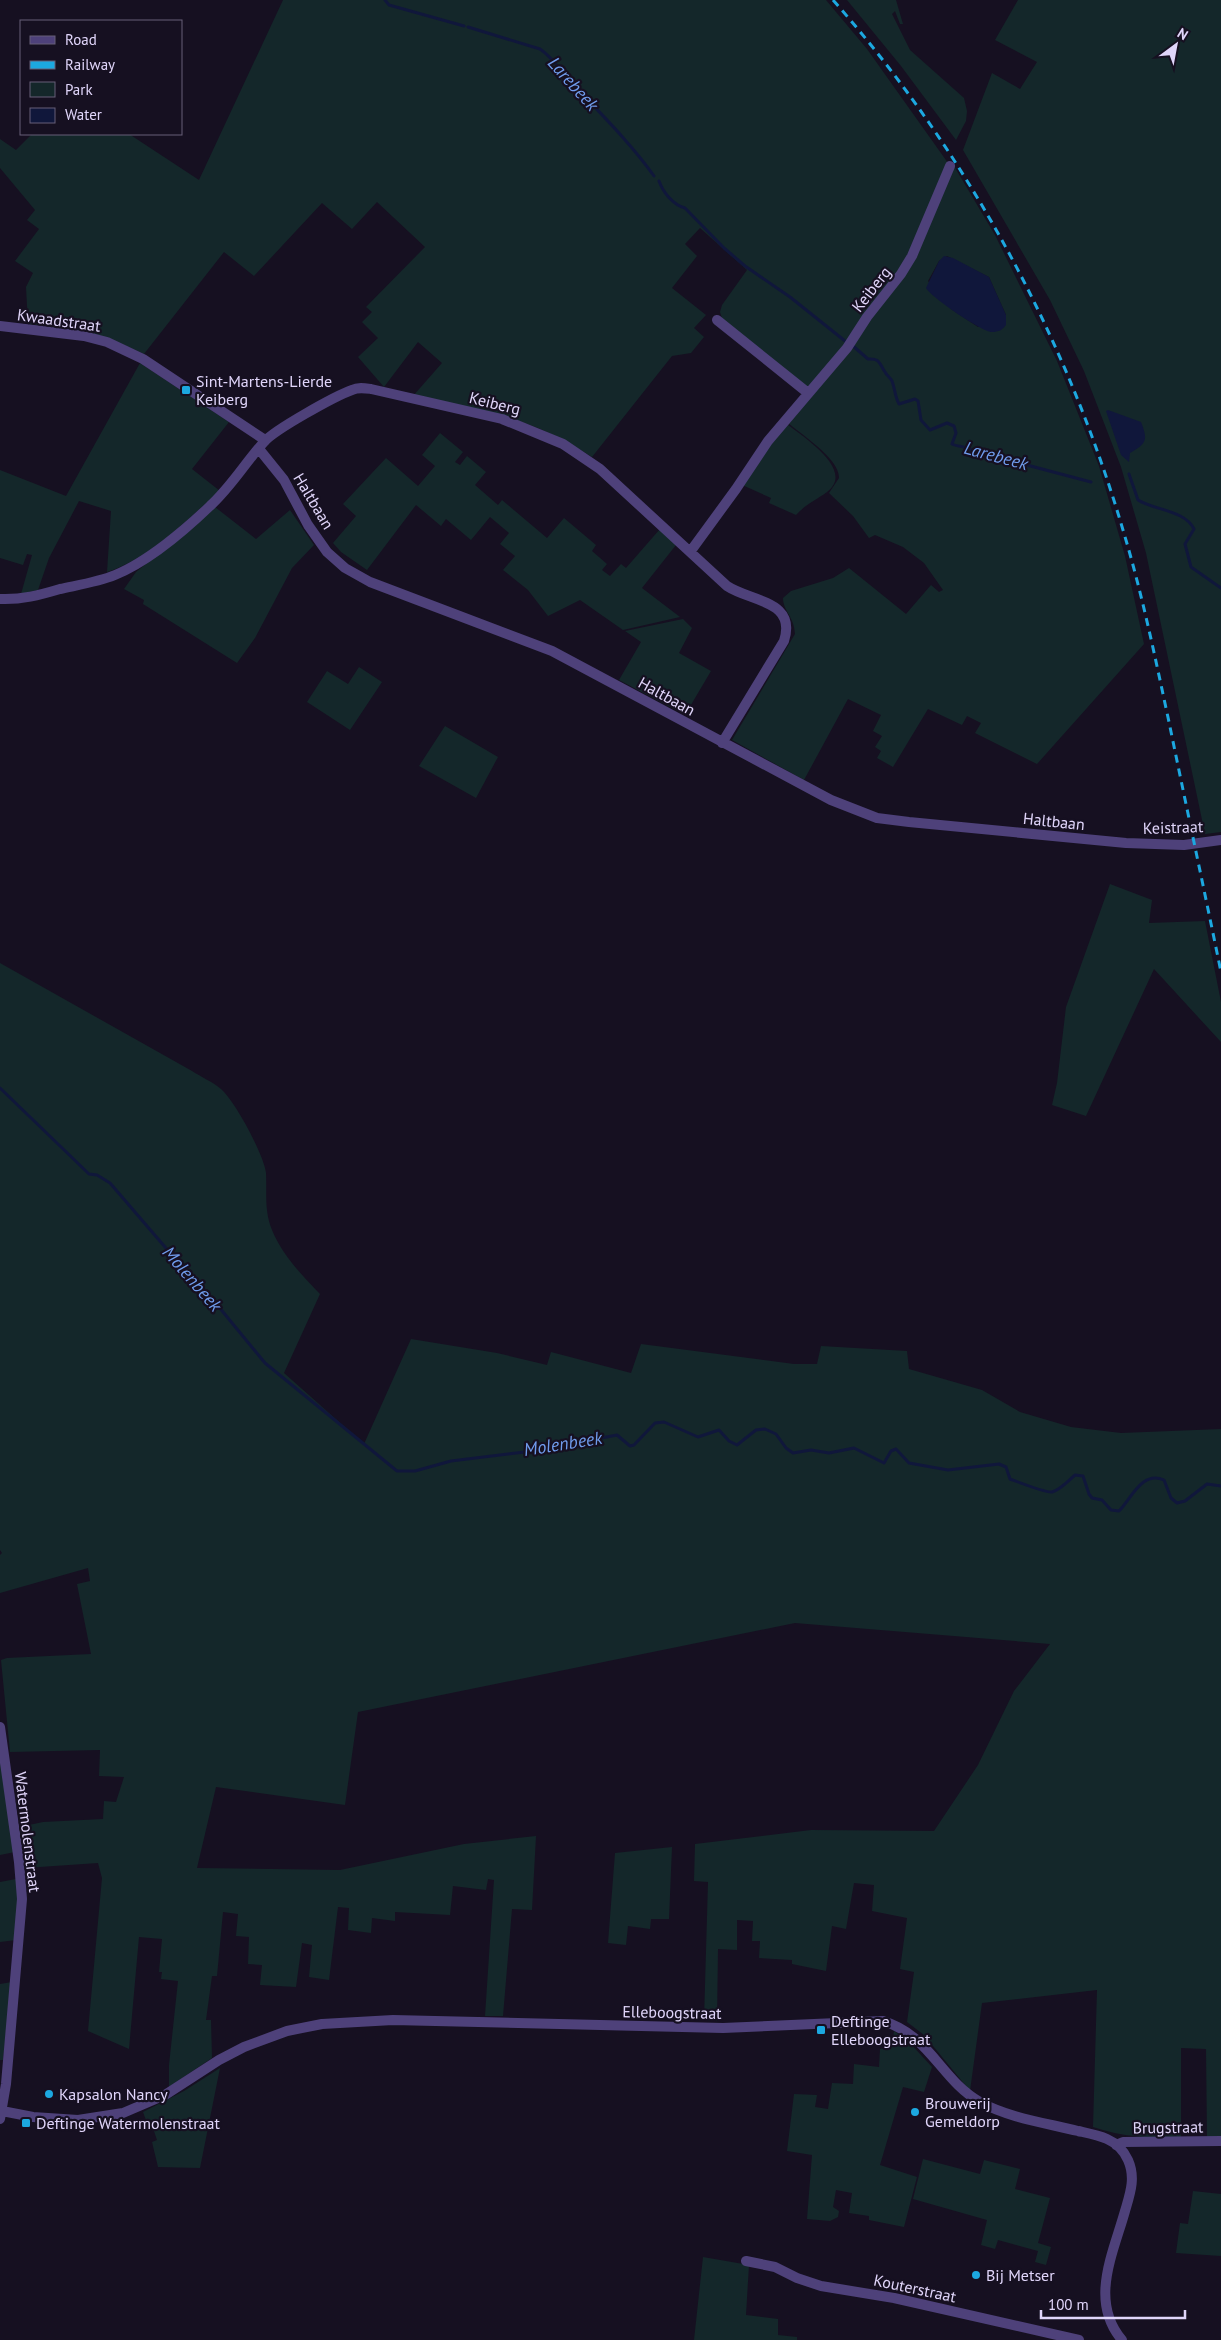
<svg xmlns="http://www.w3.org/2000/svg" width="1221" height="2340" font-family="'PT Sans',sans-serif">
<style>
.green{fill:#14272a;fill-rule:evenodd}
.water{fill:#10173b}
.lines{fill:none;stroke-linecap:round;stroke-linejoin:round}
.stream{stroke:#10173b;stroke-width:3}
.minor{stroke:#4e417a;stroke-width:10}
.rail{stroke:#1ca8e0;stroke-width:3;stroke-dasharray:8 6;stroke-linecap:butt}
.poi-dot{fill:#1ca8e0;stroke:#161021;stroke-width:2}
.labels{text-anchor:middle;stroke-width:4.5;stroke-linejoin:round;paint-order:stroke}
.street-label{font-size:16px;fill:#e0d5fa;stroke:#161021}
.poi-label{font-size:16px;fill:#e0d5fa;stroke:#161021;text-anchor:start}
.water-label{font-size:18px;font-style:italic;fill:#709ced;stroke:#161021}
</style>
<rect width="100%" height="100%" fill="#161021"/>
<path class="green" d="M 283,0 L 826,0 L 867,49 L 948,163 L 905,262 L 848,341 L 813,383 L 806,388 L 723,321 L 720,312 L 722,305 L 747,270 L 700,228 L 685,244 L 697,256 L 672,288 L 706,315 L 694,328 L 704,337 L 691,353 L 672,356 L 592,457 C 532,417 482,410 413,396 L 442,363 L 418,342 L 384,387 L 358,357 L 378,338 L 362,322 L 372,312 L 366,307 L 425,247 L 377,202 L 352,229 L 322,203 L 254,276 L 224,252 L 144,354 C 103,334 73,329 28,324 L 26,287 L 33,273 L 15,261 L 39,229 L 27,220 L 35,210 L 0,168 L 0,139 L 16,150 L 32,134 L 129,134 L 199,180 Z
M 847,0 L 896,0 L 903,24 L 900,24 L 895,11 L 892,14 L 910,50 L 964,98 L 967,111 L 966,121 L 956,140 L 901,66 Z
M 1018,0 L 1221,0 L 1221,832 L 1205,834 L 1146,553 L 1121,467 L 1084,371 L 1050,300 L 963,150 L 992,73 L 1020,89 L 1037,62 L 995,40 Z
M 954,166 L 995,235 L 1057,361 L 1099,466 L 1125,556 L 1144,644 L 1037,764 L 975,733 L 981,723 L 967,716 L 962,725 L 928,709 L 893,767 L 877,758 L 881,751 L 875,747 L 882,736 L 873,731 L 881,715 L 848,699 L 804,780 L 732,740 L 795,634 C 794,616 783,611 783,598 L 791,591 L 833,578 L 849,568 L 906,614 L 931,585 L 939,592 L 943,590 L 924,563 L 903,547 L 875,535 L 869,538 L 853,516 L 829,493 L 839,478 C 840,459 802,435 788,423 L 897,283 ZM 947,256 L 989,277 L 1006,315 L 1005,319 L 978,327 L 951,309 L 928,281 L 939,261 Z
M 140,363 L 229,422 L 192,469 L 220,491 C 185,521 151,558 107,572 L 111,511 L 79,501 L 49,558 L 38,590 L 21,594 L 32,555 L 27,554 L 23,565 L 0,558 L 0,470 L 66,496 Z
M 787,424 C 803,437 856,470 827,492 C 816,500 806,504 796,515 L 769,503 L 771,498 L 740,484 Z
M 440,433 L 463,452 L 455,462 L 460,465 L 467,456 L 486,472 L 475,485 L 498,505 L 502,500 L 547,538 L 564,518 L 596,545 L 592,551 L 607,564 L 602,570 L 610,576 L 621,564 L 626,568 L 660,529 L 676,545 L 642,588 L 680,617 L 623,630 L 580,600 L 548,616 L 528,590 L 503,570 L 515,556 L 500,544 L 509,533 L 490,517 L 471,540 L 446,519 L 441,526 L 416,505 L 367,570 L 341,552 L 333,543 L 356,516 L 343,504 L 386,458 L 418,486 L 435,466 L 422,455 Z
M 215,507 L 256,539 L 290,510 L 314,545 L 292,568 L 255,638 L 237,663 L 143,604 L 144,600 L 124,589 L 136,572 Z
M 683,619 L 692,628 L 679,653 L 711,671 L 685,715 L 619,680 L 641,642 L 625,631 Z
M 359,667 L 382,682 L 350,730 L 307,702 L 327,671 L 348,684 Z
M 445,726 L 498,757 L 476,798 L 419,766 Z
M 1110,884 L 1152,900 L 1149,923 L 1205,921 L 1221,1002 L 1221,1042 L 1154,969 L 1086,1116 L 1052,1105 L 1057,1083 L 1066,1007 Z
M 0,963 L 192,1071 C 201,1077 213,1082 221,1089 C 235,1101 264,1155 266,1173 C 267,1193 264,1210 272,1230 C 282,1255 302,1275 320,1294 L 284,1373 L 364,1444 L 411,1339 L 497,1353 L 547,1365 L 551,1352 L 631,1373 L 641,1344 L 794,1364 L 817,1364 L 821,1346 L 907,1351 L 909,1369 L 982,1390 L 1020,1412 L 1071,1427 L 1121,1433 L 1221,1429 L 1221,2138 L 1207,2138 L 1206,2049 L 1181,2048 L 1181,2138 C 1150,2138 1122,2137 1093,2127 L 1097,1990 L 982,2003 L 970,2091 L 924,2035 L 907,2022 L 914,1972 L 900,1969 L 907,1918 L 872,1911 L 874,1885 L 854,1883 L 846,1929 L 832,1926 L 826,1971 L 792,1964 L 792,1960 L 759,1958 L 760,1941 L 752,1941 L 753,1921 L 737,1920 L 737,1950 L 718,1949 L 717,2021 L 704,2020 L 708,1882 L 694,1881 L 695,1844 L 811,1830 L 934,1831 L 978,1765 L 1014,1691 L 1050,1644 L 795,1623 L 358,1712 L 345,1805 L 216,1787 L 197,1868 L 340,1870 L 464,1844 L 536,1836 L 532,1910 L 512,1909 L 503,2016 L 485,2016 L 494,1880 L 488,1879 L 486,1890 L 453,1886 L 450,1915 L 395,1912 L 395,1921 L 372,1918 L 371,1933 L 348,1930 L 349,1908 L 338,1907 L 329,1980 L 309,1977 L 312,1945 L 302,1943 L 296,1987 L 260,1985 L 262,1965 L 248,1964 L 249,1937 L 236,1936 L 238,1914 L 223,1912 L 217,1976 L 212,1976 L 206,2020 L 211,2020 L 212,2058 L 169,2087 L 169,2065 L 178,1981 L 161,1979 L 162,1972 L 159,1972 L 162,1939 L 139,1937 L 129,2049 L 88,2031 L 102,1878 L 98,1863 L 25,1868 L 20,1827 L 43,1822 L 103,1819 L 104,1801 L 116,1802 L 124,1777 L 99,1776 L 100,1750 L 10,1752 L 1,1660 L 7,1658 L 91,1654 L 77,1584 L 90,1581 L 88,1568 L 0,1593 L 0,1555 L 2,1553 L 0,1550 Z
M 0,1753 L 15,1852 L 0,1855 Z
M 672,1847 L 669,1919 L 651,1919 L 650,1929 L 628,1926 L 626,1945 L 608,1943 L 615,1853 Z
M 16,1879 L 18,1904 L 16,1940 L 0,1942 L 0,1882 Z
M 12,1982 L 3,2060 L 0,2060 L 0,1984 Z
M 894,2031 L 909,2042 L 932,2067 L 924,2092 L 903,2087 L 880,2165 L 917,2177 L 904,2227 L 869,2220 L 869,2216 L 849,2213 L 852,2193 L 836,2190 L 833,2207 L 839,2211 L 838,2217 L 830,2221 L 807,2219 L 812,2155 L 787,2151 L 794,2094 L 817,2095 L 815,2107 L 828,2109 L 832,2083 L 853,2084 L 854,2064 L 879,2067 L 880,2049 L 892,2046 Z
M 220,2068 L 200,2168 L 158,2167 L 152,2142 L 157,2140 L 151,2122 L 147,2123 L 143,2112 L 184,2091 Z
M 923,2159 L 980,2174 L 984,2160 L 1020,2169 L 1015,2189 L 1050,2198 L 1038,2243 L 1051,2247 L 1046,2265 L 1035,2262 L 1038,2251 L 998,2240 L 995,2249 L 981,2245 L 987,2220 L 913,2199 Z
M 1193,2191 L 1221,2194 L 1221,2256 L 1176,2253 L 1180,2223 L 1188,2224 Z
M 703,2257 L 749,2265 L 746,2315 L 778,2319 L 778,2335 L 797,2337 L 797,2340 L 694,2340 Z"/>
<path class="water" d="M 944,256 L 953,258 L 989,277 L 1006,315 L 1006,325 C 1002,330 999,332 992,332 C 982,332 931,297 926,288 L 939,261 Z
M 1108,410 L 1141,422 C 1148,440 1147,443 1130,453 L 1129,462 L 1121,455 L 1106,411 Z"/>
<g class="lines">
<path class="stream" d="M 385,0 L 389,5 L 464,26
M 468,27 L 540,49 C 552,57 559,69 569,80 C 597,110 630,142 654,176
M 659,181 C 663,192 673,205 685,208 L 724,248 L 745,266 L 790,297 L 845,341
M 853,346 L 868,359 C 880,358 879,363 885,372 C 887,376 890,377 892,381 C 895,389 895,397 899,404 L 915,399 L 918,401 L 921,420 L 930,430 L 947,423 L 954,426 L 956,433 L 952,444 C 958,447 967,446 974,451 L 1091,482
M 1129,474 L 1138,500 C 1153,510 1185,510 1194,529 L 1185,544 L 1191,567 L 1221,588
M 0,1088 L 89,1174 L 97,1175 L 110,1183 L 208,1297 L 214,1301 L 265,1363 L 397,1471 L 415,1471 L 451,1461 L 533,1451 L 617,1435 L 630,1446 L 634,1445 L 655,1423 L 664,1422 L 698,1437 L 719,1430 L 729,1441 L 737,1445 L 756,1430 L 765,1429 L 776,1434 L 786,1448 L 793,1453 L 811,1450 L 829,1453 L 854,1448 L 884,1463 L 891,1451 L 896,1449 L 909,1463 L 948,1470 L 999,1464 L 1006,1467 L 1010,1479 C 1018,1482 1046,1493 1052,1492 C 1060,1490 1069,1480 1075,1475 L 1083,1476 L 1089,1494 L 1092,1498 L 1102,1500 L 1111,1510 L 1119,1511 C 1131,1499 1142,1470 1164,1480 L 1171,1498 L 1177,1503 L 1185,1501 L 1207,1484 L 1221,1486"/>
<path class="minor" d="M 717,320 L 808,393
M 0,326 L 84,336 L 107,342 L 143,359 L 265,440
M 259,449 L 284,480 L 308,525 L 327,552 L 345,568 L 370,582 L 552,651 L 831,800 L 877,818 L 909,822 L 1126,843 L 1184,845 L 1221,840
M 690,552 L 736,489 L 768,441 L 847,348 L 867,317 L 901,274 L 912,256 L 950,166
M 0,599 C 21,600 40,595 60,589 C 78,585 98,582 115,575 C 147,562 185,530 210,506 C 231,487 245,463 264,442 C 274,430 335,396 352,390 C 358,387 364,388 371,389 L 502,419 L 563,444 L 600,469 L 727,586 C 751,602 797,600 784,641 L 722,743
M 0,1727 L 19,1862 L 22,1899 L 6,2084 L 0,2119
M 2,2111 L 33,2117 L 78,2120 L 123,2113 L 165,2095 L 219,2060 L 244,2047 L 287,2031 L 322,2024 L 393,2020 L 723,2028 L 883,2021 C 930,2035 941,2080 980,2102 C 1009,2118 1046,2123 1078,2131 C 1087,2133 1098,2135 1107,2139 C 1116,2143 1124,2151 1128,2160 C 1136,2178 1130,2194 1125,2211 C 1113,2254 1089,2301 1122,2340
M 1116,2145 L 1123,2142 L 1221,2141
M 746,2261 L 775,2267 L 797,2278 L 821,2286 L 894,2298 L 1079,2340"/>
<path class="rail" d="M 833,0 C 967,152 1066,336 1123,530 C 1142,593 1155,657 1169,722 C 1186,805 1204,889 1221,972"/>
</g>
<g class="poi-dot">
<rect x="181" y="385" width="10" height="10" rx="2.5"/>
<rect x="816" y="2025" width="10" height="10" rx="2.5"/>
<circle cx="49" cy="2094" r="5"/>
<circle cx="915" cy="2112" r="5"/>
<rect x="21" y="2118" width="10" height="10" rx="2.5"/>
<circle cx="976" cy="2275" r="5"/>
</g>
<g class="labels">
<g class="street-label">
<text transform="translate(871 289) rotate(-52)" y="6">Keiberg</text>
<text transform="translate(59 320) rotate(8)" y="6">Kwaadstraat</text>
<text transform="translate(495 403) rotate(14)" y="6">Keiberg</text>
<text transform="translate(314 501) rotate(59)" y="6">Haltbaan</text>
<text transform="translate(667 696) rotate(29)" y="6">Haltbaan</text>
<text transform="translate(1054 821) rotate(6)" y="6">Haltbaan</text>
<text transform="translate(1173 827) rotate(-2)" y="6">Keistraat</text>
<text transform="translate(28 1832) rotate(83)" y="6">Watermolenstraat</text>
<text transform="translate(672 2012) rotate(1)" y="6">Elleboogstraat</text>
<text transform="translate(1168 2127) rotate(-1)" y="6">Brugstraat</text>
<text transform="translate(915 2288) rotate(12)" y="6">Kouterstraat</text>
</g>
<g class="poi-label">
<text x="196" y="387">Sint-Martens-Lierde<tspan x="196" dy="18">Keiberg</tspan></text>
<text x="831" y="2027">Deftinge<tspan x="831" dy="18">Elleboogstraat</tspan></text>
<text x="59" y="2100">Kapsalon Nancy</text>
<text x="925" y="2109">Brouwerij<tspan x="925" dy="18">Gemeldorp</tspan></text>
<text x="36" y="2129">Deftinge Watermolenstraat</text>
<text x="986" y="2281">Bij Metser</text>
</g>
<g class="water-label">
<text transform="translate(573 84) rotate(48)" y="6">Larebeek</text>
<text transform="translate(996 456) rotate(15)" y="6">Larebeek</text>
<text transform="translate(192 1279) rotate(49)" y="6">Molenbeek</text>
<text transform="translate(563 1444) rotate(-9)" y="6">Molenbeek</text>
</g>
</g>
<rect x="20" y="20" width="162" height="115" fill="#161021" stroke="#675f78"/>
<rect x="30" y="36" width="25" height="8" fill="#4e417a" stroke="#675f78"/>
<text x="65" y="45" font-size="15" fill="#e0d5fa">Road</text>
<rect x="30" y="61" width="25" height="8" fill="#1ca8e0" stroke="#675f78"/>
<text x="65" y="70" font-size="15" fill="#e0d5fa">Railway</text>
<rect x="30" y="82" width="25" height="15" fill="#14272a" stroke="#675f78"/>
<text x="65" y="95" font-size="15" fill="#e0d5fa">Park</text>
<rect x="30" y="108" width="25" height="15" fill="#10173b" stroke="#675f78"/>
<text x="65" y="120" font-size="15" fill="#e0d5fa">Water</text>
<g transform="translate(1176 45) rotate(32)" stroke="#161021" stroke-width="4" paint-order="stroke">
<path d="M0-4L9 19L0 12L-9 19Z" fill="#e0d5fa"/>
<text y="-8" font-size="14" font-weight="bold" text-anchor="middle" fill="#e0d5fa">N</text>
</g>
<path d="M1041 2310v8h144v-8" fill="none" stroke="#e0d5fa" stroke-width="2.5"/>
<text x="1048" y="2310" font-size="15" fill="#e0d5fa" stroke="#161021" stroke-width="4" paint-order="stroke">100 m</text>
</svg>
